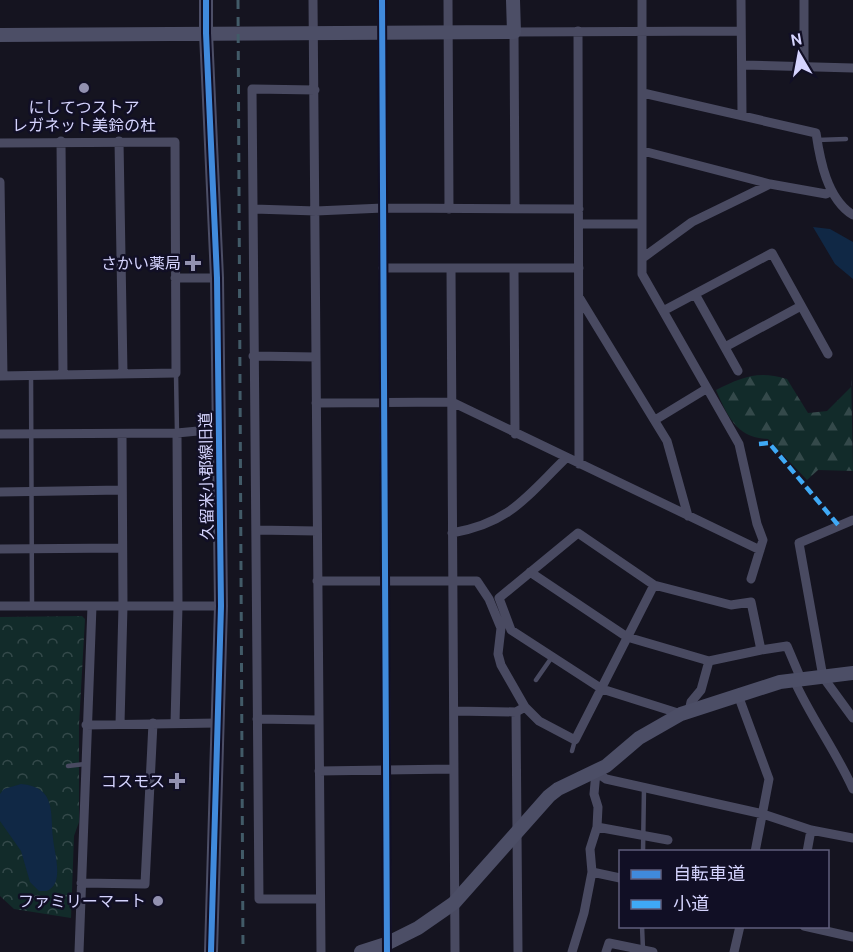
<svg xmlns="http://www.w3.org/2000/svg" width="853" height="952" font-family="Cabin,'Noto Sans JP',sans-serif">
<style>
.forest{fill:url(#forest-firs)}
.park{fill:url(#park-crowns)}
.water{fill:#102845}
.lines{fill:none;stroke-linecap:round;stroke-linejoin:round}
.lane{stroke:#494a61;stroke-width:4.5}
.street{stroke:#494a61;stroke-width:9}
.secondary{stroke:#4c4e66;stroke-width:14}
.rail{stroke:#425b68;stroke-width:3;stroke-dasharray:9 8;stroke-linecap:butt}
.quiet{stroke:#3fa9f5;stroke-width:4.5;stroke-dasharray:9 4.5;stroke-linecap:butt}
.cycleway-casing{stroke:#110f25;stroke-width:10}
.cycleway{stroke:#408adc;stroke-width:6}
.poi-dot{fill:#9291b0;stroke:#110f25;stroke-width:2}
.labels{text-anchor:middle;stroke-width:5;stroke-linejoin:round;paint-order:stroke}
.poi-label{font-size:16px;fill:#d5d4fe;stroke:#110f25;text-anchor:end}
.street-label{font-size:16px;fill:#d5d4fe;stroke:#110f25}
</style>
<defs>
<pattern id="forest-firs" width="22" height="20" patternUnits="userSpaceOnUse" patternTransform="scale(1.5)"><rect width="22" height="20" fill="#122b2a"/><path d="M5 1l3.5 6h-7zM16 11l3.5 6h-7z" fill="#34494a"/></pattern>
<pattern id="park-crowns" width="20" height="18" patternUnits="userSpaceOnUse" patternTransform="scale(1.5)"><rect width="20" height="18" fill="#122b2a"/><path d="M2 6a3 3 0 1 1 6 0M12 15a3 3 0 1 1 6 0" fill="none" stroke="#34494a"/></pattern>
</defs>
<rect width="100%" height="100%" fill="#151420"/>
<path class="forest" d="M 851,370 L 853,471 L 818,470 L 807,480 L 768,439 C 737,438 728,417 716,390 C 742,377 758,370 787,379 L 808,413 L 827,411 L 851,387 Z"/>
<path class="park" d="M 82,616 L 85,619 L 79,725 L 79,822 L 74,836 L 71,918 L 14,909 L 0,896 L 0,617 Z"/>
<path class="water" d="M 813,227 L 830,229 L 853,242 L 853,279 L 835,264 Z
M 21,784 C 57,787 50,814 53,838 C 54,853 65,883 47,891 L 39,891 L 30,882 L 21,851 L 0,821 L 0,794 L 4,789 Z"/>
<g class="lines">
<path class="lane" d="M 817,140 L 846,139
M 176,373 L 177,433
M 31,376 L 32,605
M 536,680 L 552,657
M 572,751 L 575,740
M 68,766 L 85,764
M 643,852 L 644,788
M 642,926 L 643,950"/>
<path class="street" d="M 313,0 L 321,952
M 382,0 L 387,952
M 448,0 L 449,209
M 642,0 L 642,274 L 739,444 L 757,524 L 763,540 L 751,579
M 741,0 L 742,114
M 804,0 L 804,67
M 578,31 L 579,464
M 742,65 L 853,68
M 315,90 L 252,89 L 259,899 L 320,899
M 643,93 L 816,133 C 820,160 827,199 853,215
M 61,141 L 63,375
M 119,141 L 123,373
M 0,143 L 175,142 L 176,373 L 0,376
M 643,151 L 770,184
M 0,182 L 3,376
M 253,209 L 316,211 L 383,208 L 579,209
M 515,209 L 514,32 L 741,31
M 579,224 L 642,224
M 644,257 L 692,222 L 770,184 L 826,194 L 832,191
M 383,268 L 579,268
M 451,268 L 455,952
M 514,269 L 515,434
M 175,278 L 217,278
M 695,294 L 738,371
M 579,297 L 667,441 L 688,516
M 663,311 L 772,253 L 828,354
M 725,347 L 801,306
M 253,356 L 316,357
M 316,403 L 452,402 L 760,550
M 655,420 L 706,389
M 0,434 L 177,433 L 219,429
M 0,492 L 122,490
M 853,520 L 799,543 L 823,677 L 853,718
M 256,530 L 317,531
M 452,533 C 510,523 526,497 566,458
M 0,549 L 122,548
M 530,572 L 627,637 L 709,661 L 701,690 L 691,702 L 689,711
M 317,581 L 477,581 L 489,599 L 501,628 L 498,654 L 501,665 L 525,707 L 516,712 L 518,952
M 654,585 L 578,533 L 499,598 L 511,630 L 602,689 L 681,714
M 0,606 L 221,606
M 709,661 L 761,650
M 794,680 C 811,718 836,751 853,789
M 738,695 L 769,779 L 755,852
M 525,707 L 539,721 L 575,740 L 654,585 L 731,605 L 751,602 L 761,650 L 787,646 L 801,679
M 455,711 L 516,712
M 257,719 L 318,720
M 175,723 L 178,606 L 177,433
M 120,724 L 123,606 L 122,434
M 86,725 L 218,723
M 319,771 L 453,769
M 596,772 L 606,779 L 763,814 L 811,830 L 853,838
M 597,827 L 668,840
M 807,852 L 811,830
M 592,872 L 620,878
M 81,883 L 145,884 L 153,723
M 804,926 L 853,937
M 79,952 L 92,606
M 572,952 L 584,913 L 592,872 L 590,849 L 597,827 L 598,807 L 594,794 L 596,772
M 606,952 L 609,943 L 653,952
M 734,952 L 740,926"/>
<path class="secondary" d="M 206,0 L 206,33 L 217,278 L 221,606 L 211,952
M 0,35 L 514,32 L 513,0
M 361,952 L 386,944 L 418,928 L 454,903 L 549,796 L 558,789 L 606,766 L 639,738 L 681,714 L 780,682 L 853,673"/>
<path class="rail" d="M 238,0 L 243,952"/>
<path class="quiet" d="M 759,444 L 769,443 L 839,526"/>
<defs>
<path id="cycleway" d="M 206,0 L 206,33 L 217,278 L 221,606 L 211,952
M 382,0 L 387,952"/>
</defs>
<use href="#cycleway" class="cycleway-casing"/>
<use href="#cycleway" class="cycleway"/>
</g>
<g class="poi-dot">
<circle cx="84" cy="88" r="6"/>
<path d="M190 254h6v6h6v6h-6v6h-6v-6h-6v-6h6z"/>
<path d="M174 772h6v6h6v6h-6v6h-6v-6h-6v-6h6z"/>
<circle cx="158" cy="901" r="6"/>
</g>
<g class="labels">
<g class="poi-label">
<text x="84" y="113" text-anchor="middle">にしてつストア<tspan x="84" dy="18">レガネット美鈴の杜</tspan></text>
<text x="181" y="269">さかい薬局</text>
<text x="165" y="787">コスモス</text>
<text x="146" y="907">ファミリーマート</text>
</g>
<g class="street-label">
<text transform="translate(206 476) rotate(-91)" y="6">久留米小郡線旧道</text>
</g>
</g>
<rect x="619" y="850" width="210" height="78" fill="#110f25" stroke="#5f5e7c" stroke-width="1.5"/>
<rect x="631" y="870" width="30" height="9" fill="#408adc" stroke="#5f5e7c" stroke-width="1.5"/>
<text x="673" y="880" font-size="18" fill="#d5d4fe">自転車道</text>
<rect x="631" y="900" width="30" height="9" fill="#3fa9f5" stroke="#5f5e7c" stroke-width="1.5"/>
<text x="673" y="910" font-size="18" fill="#d5d4fe">小道</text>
<g transform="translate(799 54) rotate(350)" stroke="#110f25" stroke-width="4.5" paint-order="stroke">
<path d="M0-4.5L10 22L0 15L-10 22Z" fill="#d5d4fe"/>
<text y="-9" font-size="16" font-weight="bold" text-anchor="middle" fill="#d5d4fe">N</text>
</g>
</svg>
